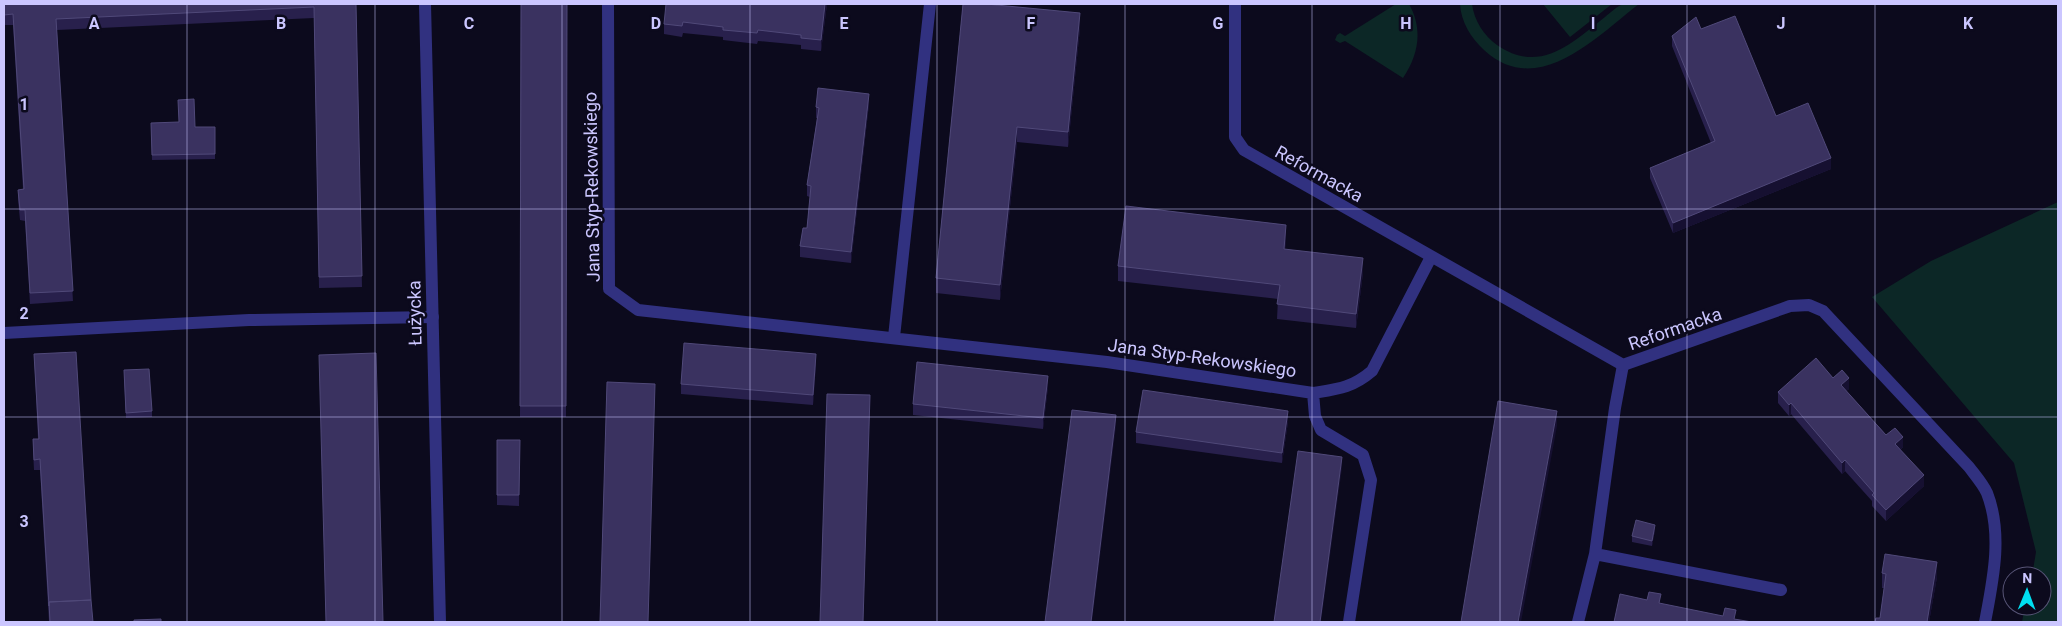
<svg xmlns="http://www.w3.org/2000/svg" width="2062" height="626" font-family="Roboto,sans-serif">
<style>
.green{fill:#0c2726}
.lines{fill:none;stroke-linecap:round;stroke-linejoin:round}
.service{stroke:#313180;stroke-width:12}
.minor{stroke:#313180;stroke-width:12}
.wall{fill:#28204c}
.shaded-wall{fill:#161031}
.building{fill:#3a3260;stroke:#504979}
.grid{fill:none;stroke:#cbc6ff;stroke-width:1;stroke-opacity:0.55}
.labels{text-anchor:middle;stroke-width:5;stroke-linejoin:round;paint-order:stroke}
.street-label{font-size:18px;fill:#cbc6ff;stroke:#0c0a1d}
.grid-label{font-size:16px;text-anchor:middle;font-weight:bold;fill:#cbc6ff;stroke:#0c0a1d;stroke-width:5;stroke-linejoin:round;paint-order:stroke}
</style>
<rect width="100%" height="100%" fill="#0c0a1d"/>
<path class="green" d="M 1396,4 L 1409,4 C 1423,29 1419,54 1403,78 L 1345,41 L 1340,43 L 1335,40 L 1337,35 L 1340,33 L 1345,36 Z
M 1460,4 L 1472,4 C 1474,20 1484,36 1497,45 C 1540,75 1572,43 1605,17 C 1610,13 1618,5 1624,4 C 1628,3 1635,4 1639,4 C 1597,36 1538,100 1484,50 C 1471,38 1461,22 1460,4 Z
M 1543,4 L 1612,4 L 1570,37 Z
M 2058,202 L 2058,622 L 2022,622 L 2025,606 L 2042,606 L 2042,576 L 2032,576 L 2036,552 L 2014,463 L 1872,297 L 1931,261 Z"/>
<g class="lines">
<path class="service" d="M 608,4 L 609,289 L 638,310 L 1107,362 L 1313,393 C 1338,389 1352,388 1372,371 L 1431,257
M 4,333 L 249,320 L 433,317
M 894,337 L 930,4
M 1313,393 L 1315,416 L 1321,430 L 1363,455 L 1371,480 L 1349,622
M 1595,554 L 1781,590
M 1578,622 L 1595,554 L 1615,408 L 1623,365"/>
<path class="minor" d="M 425,4 L 440,622
M 1235,4 L 1235,137 L 1244,150 L 1623,365 L 1790,306 L 1809,305 L 1823,311 L 1969,467 C 1975,475 1983,484 1987,493 C 2003,534 1993,580 1985,622"/>
</g>
<path class="wall" d="M 4,4 L 356,4 L 362,287 L 319,288 L 314,18 L 57,30 L 73,301 L 30,304 L 25,221 L 20,220 L 18,200 L 18,190 L 23,189 L 13,25 L 4,25 Z
M 521,4 L 567,4 L 566,417 L 520,417 Z
M 827,4 L 821,51 L 801,49 L 801,45 L 758,41 L 757,44 L 723,40 L 723,37 L 683,33 L 682,37 L 664,34 L 664,24 Z
M 963,4 L 1080,28 L 1068,147 L 1017,142 L 1000,300 L 936,293 L 936,278 Z
M 1701,29 L 1776,116 L 1831,169 L 1673,233 L 1650,178 L 1650,168 L 1711,143 L 1672,46 L 1672,36 Z
M 869,104 L 851,263 L 800,257 L 800,246 L 807,228 L 810,197 L 807,196 L 807,185 L 817,118 L 816,118 L 816,107 Z
M 151,123 L 195,127 L 215,127 L 215,159 L 152,160 Z
M 1286,240 L 1285,249 L 1363,273 L 1356,328 L 1277,319 L 1278,299 L 1118,281 L 1118,266 Z
M 34,354 L 93,622 L 49,622 L 40,470 L 34,470 L 33,450 L 33,439 L 38,439 Z
M 816,364 L 813,405 L 681,394 L 681,384 Z
M 124,376 L 152,411 L 152,417 L 126,418 Z
M 1833,378 L 1849,389 L 1846,391 L 1886,435 L 1903,447 L 1900,450 L 1924,486 L 1886,521 L 1872,506 L 1872,501 L 1845,471 L 1842,474 L 1791,414 L 1789,416 L 1778,403 L 1778,392 Z
M 1048,387 L 1043,429 L 913,415 L 913,404 Z
M 1288,422 L 1282,463 L 1136,443 L 1136,432 Z
M 497,440 L 520,440 L 519,506 L 497,505 Z
M 1655,530 L 1652,546 L 1632,542 L 1632,536 Z
M 1882,573 L 1937,577 L 1929,622 L 1875,622 L 1880,618 L 1884,588 L 1882,588 Z"/>
<path class="shaded-wall" d="M 825,4 L 827,4 L 821,51 L 821,40 Z
M 1080,13 L 1080,28 L 1068,147 L 1068,132 Z
M 869,94 L 869,104 L 851,263 L 851,252 Z
M 1017,127 L 1017,142 L 1000,300 L 1000,285 Z
M 1831,158 L 1831,169 L 1673,233 L 1673,223 Z
M 1286,225 L 1286,240 L 1284,264 L 1284,249 Z
M 1363,258 L 1363,273 L 1356,328 L 1356,314 Z
M 816,354 L 816,364 L 813,405 L 813,395 Z
M 1048,376 L 1048,387 L 1043,429 L 1043,418 Z
M 1849,378 L 1849,389 L 1841,396 L 1841,385 Z
M 1791,403 L 1791,414 L 1789,416 L 1789,405 Z
M 1288,411 L 1288,422 L 1282,463 L 1282,453 Z
M 1557,411 L 1557,426 L 1521,622 L 1518,622 Z
M 1116,415 L 1116,426 L 1092,622 L 1091,622 Z
M 1903,437 L 1903,447 L 1895,454 L 1895,444 Z
M 1342,457 L 1342,468 L 1321,622 L 1320,622 Z
M 1845,460 L 1845,471 L 1842,474 L 1842,463 Z
M 1924,475 L 1924,486 L 1886,521 L 1886,510 Z
M 1655,525 L 1655,530 L 1652,546 L 1652,541 Z
M 1937,562 L 1937,577 L 1929,622 L 1927,622 Z"/>
<path class="building" d="M 4,4 L 356,4 L 362,276 L 319,277 L 314,7 L 56,19 L 73,291 L 30,293 L 25,210 L 20,210 L 18,190 L 24,189 L 13,14 L 4,15 Z
M 521,4 L 567,4 L 566,406 L 520,406 Z
M 666,4 L 825,4 L 821,40 L 801,38 L 801,35 L 758,30 L 757,33 L 723,30 L 723,27 L 683,22 L 682,26 L 664,24 Z
M 963,4 L 986,4 L 1080,13 L 1068,132 L 1017,127 L 1000,285 L 936,278 Z
M 1735,16 L 1776,116 L 1808,103 L 1831,158 L 1673,223 L 1650,168 L 1715,141 L 1672,36 L 1696,17 L 1701,29 Z
M 818,88 L 869,94 L 851,252 L 800,246 L 803,228 L 807,228 L 811,186 L 807,185 L 819,108 L 816,107 Z
M 194,99 L 195,127 L 215,127 L 215,154 L 152,155 L 151,123 L 179,122 L 178,100 Z
M 1126,206 L 1286,225 L 1284,249 L 1363,258 L 1356,314 L 1277,304 L 1280,285 L 1118,266 Z
M 684,343 L 816,354 L 813,395 L 681,384 Z
M 76,352 L 91,600 L 49,602 L 49,606 L 40,459 L 34,460 L 33,439 L 39,439 L 34,354 Z
M 376,353 L 383,622 L 326,622 L 319,355 Z
M 1816,358 L 1833,378 L 1842,370 L 1849,378 L 1841,385 L 1886,435 L 1895,428 L 1903,437 L 1895,444 L 1924,475 L 1886,510 L 1872,495 L 1874,493 L 1845,460 L 1842,463 L 1791,403 L 1789,405 L 1778,392 Z
M 917,362 L 1048,376 L 1043,418 L 913,404 Z
M 149,369 L 152,411 L 126,413 L 124,370 Z
M 607,382 L 655,384 L 648,622 L 600,622 Z
M 1143,390 L 1288,411 L 1282,453 L 1136,432 Z
M 827,394 L 870,395 L 863,622 L 820,622 Z
M 1498,401 L 1557,411 L 1518,622 L 1461,622 Z
M 1072,410 L 1116,415 L 1091,622 L 1045,622 Z
M 497,440 L 520,440 L 519,495 L 497,495 Z
M 1298,451 L 1342,457 L 1320,622 L 1274,622 Z
M 1636,520 L 1655,525 L 1652,541 L 1632,536 Z
M 1885,554 L 1937,562 L 1927,622 L 1875,622 L 1876,618 L 1880,618 L 1886,574 L 1882,573 Z
M 1649,592 L 1661,594 L 1659,603 L 1723,616 L 1725,608 L 1736,610 L 1734,619 L 1752,622 L 1614,622 L 1620,594 L 1647,600 Z
M 91,600 L 93,622 L 50,622 L 49,602 Z
M 161,619 L 161,622 L 134,622 L 134,620 Z"/>
<path class="grid" d="M 187,4 L 187,622M 375,4 L 375,622M 562,4 L 562,622M 750,4 L 750,622M 937,4 L 937,622M 1125,4 L 1125,622M 1312,4 L 1312,622M 1500,4 L 1500,622M 1687,4 L 1687,622M 1875,4 L 1875,622M 4,209 L 2058,209M 4,417 L 2058,417"/>
<g class="labels">
<g class="street-label">
<text transform="translate(1319 174) rotate(29)" y="6">Reformacka</text>
<text transform="translate(592 187) rotate(-91)" y="6">Jana Styp-Rekowskiego</text>
<text transform="translate(415 313) rotate(-91)" y="6">Łużycka</text>
<text transform="translate(1675 329) rotate(-19)" y="6">Reformacka</text>
<text transform="translate(1202 358) rotate(8)" y="6">Jana Styp-Rekowskiego</text>
</g>
</g>
<g class="grid-label">
<text x="94" y="29">A</text>
<text x="281" y="29">B</text>
<text x="469" y="29">C</text>
<text x="656" y="29">D</text>
<text x="844" y="29">E</text>
<text x="1031" y="29">F</text>
<text x="1218" y="29">G</text>
<text x="1406" y="29">H</text>
<text x="1593" y="29">I</text>
<text x="1781" y="29">J</text>
<text x="1968" y="29">K</text>
<text x="24" y="110">1</text>
<text x="24" y="319">2</text>
<text x="24" y="527">3</text>
</g>
<rect width="2062" height="626" fill="none" stroke="#cbc6ff" stroke-width="10"/>
<g transform="translate(2027 591) rotate(1)"><circle r="24" fill="#0c0a1d" stroke="#585577"/>
<path d="M0-4L9 19L0 12L-9 19Z" fill="#00dff1"/>
<text y="-8" font-size="14" font-weight="bold" text-anchor="middle" fill="#cbc6ff">N</text>
</g>
</svg>
